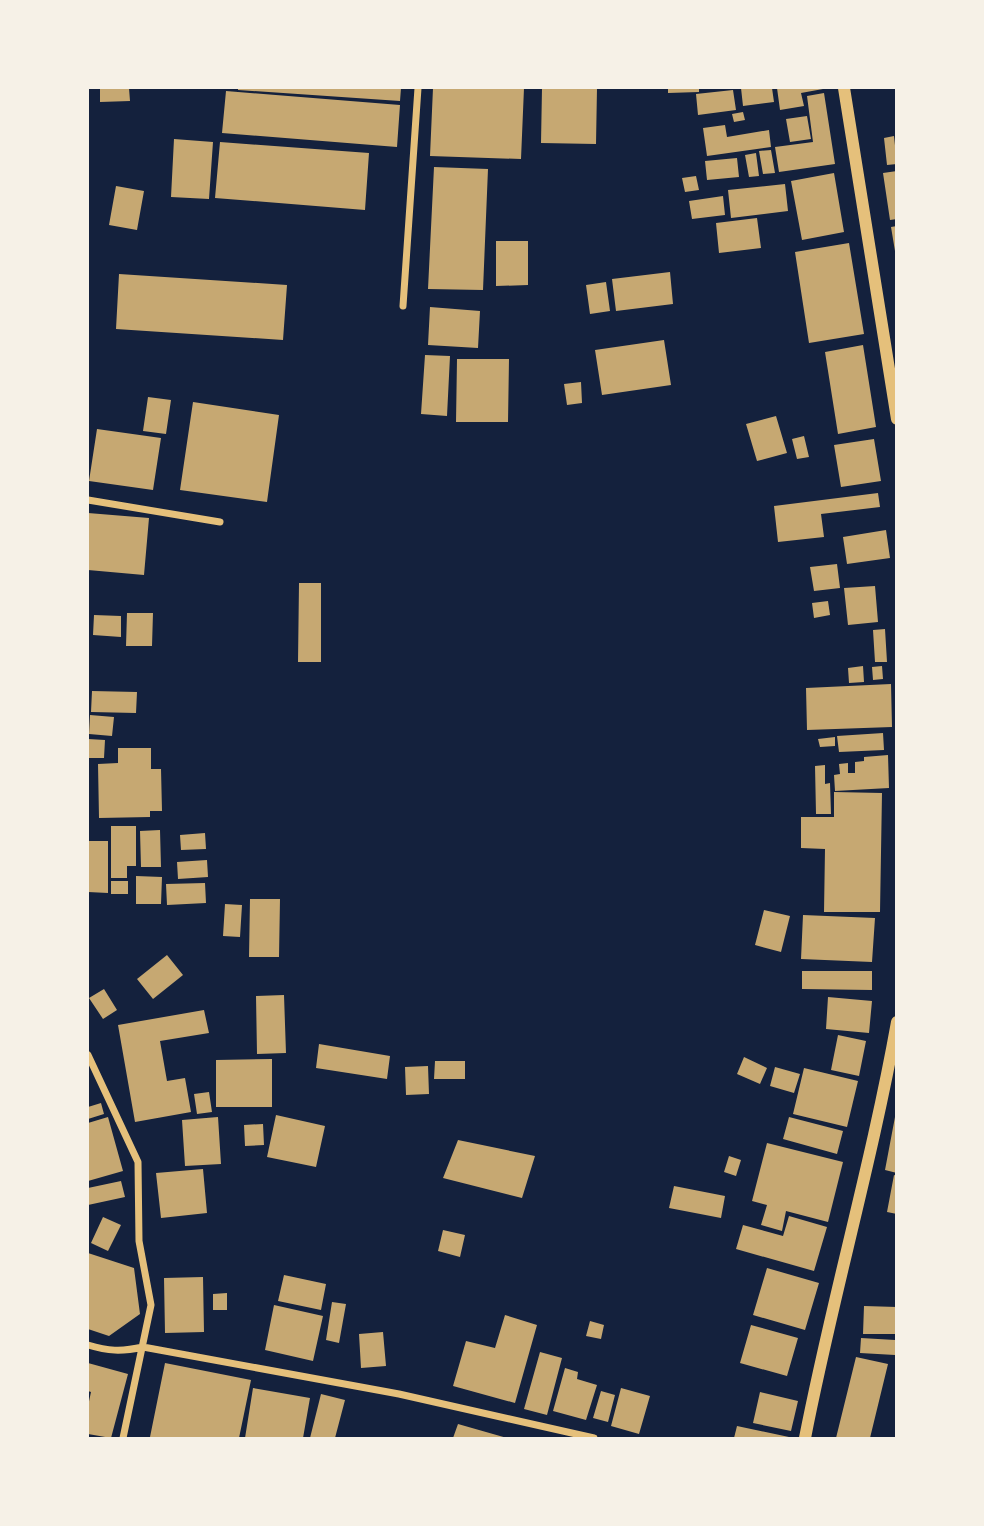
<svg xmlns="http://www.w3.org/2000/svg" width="984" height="1526" font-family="Montserrat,sans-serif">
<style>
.building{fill:#c6a872}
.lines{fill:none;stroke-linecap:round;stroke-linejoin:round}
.minor{stroke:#e5c07b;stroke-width:7}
.tertiary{stroke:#e5c07b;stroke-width:12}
</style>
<rect width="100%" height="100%" fill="#14213d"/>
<path class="building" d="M 100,88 L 129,88 L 130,101 L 100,102 Z
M 238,88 L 401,88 L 400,101 L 238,90 Z
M 433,88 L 524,88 L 521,159 L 430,156 Z
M 542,88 L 597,88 L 596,144 L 541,143 Z
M 668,88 L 699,88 L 699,92 L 668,93 Z
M 741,88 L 772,88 L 774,102 L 743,106 Z
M 777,88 L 823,88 L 823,89 L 801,93 L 804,106 L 780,110 Z
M 733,90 L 736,110 L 698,115 L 696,94 Z
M 226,91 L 400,105 L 397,147 L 222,133 Z
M 824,93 L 835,164 L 779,172 L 775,147 L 813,142 L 807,96 Z
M 743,112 L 745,120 L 734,122 L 732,114 Z
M 807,116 L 811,139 L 790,142 L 786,119 Z
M 725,125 L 727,137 L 769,130 L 771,147 L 707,156 L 703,128 Z
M 894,136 L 897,164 L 887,165 L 884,138 Z
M 174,139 L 213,142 L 209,199 L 171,197 Z
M 220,142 L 369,153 L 365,210 L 215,198 Z
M 771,150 L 775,173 L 763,174 L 759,151 Z
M 756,153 L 759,176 L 749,177 L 745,155 Z
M 737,158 L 739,177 L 707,180 L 705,161 Z
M 434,167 L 488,169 L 483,290 L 428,289 Z
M 897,171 L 897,219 L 890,220 L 883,173 Z
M 834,173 L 844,232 L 802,240 L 791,181 Z
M 696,176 L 699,190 L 685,192 L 682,178 Z
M 785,184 L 788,211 L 731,218 L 728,190 Z
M 116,186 L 144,191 L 137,230 L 109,225 Z
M 723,196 L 725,215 L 692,219 L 689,201 Z
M 757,218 L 761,248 L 719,253 L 716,223 Z
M 897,226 L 897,251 L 895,251 L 891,227 Z
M 496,241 L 528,241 L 528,285 L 496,286 Z
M 849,243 L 864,334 L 809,343 L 795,252 Z
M 670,272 L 673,304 L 616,311 L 612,279 Z
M 119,274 L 287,285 L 283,340 L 116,329 Z
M 606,282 L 610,311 L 590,314 L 586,285 Z
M 430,307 L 480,311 L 478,348 L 428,345 Z
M 664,340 L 671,385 L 602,395 L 595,350 Z
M 863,345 L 876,427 L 838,434 L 825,352 Z
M 425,355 L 450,356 L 447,416 L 421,414 Z
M 457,359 L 509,359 L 508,422 L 456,422 Z
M 581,382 L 582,403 L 567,405 L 564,384 Z
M 148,397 L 171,400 L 166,434 L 143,431 Z
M 193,402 L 279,415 L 267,502 L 180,490 Z
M 776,416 L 787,453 L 757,461 L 746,424 Z
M 97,429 L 161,438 L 153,490 L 89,481 Z
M 804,436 L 809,457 L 797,459 L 792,439 Z
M 874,439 L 881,481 L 841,487 L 834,445 Z
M 878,493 L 880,507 L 821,514 L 824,537 L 778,542 L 774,506 Z
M 88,513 L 149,518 L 144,575 L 88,570 Z
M 886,530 L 890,558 L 847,564 L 843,537 Z
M 837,564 L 840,588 L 814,591 L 810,567 Z
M 299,583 L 321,583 L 321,662 L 298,662 Z
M 875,586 L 878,622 L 848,625 L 844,588 Z
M 828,601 L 830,615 L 814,618 L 812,603 Z
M 127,613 L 153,613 L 152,646 L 126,646 Z
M 94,615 L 121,616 L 121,637 L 93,635 Z
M 885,629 L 887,662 L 875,662 L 873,630 Z
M 863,666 L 864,682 L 849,683 L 848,668 Z
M 882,666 L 883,679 L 873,680 L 872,667 Z
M 891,684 L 892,727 L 807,730 L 806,688 Z
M 92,691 L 137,692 L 136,713 L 91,712 Z
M 90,715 L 114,717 L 112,736 L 89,734 Z
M 883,733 L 884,750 L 839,752 L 837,736 Z
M 835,737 L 835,746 L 820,747 L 818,739 Z
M 88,739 L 105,740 L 104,758 L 88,758 Z
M 118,748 L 151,748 L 151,769 L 161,769 L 162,811 L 150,811 L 150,817 L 99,818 L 98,764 L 118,763 Z
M 888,755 L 889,788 L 835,791 L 834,775 L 840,774 L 839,764 L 848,763 L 848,773 L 855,773 L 855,762 L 864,761 L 864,757 Z
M 825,765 L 825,784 L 830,783 L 831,814 L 816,814 L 815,766 Z
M 834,792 L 882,793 L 880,912 L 824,912 L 825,849 L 801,848 L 801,817 L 834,817 Z
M 111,826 L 136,826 L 136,866 L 127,866 L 127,878 L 111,878 Z
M 160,830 L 161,867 L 141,867 L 140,831 Z
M 205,833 L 206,849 L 181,850 L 180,835 Z
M 88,841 L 108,841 L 108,893 L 88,892 Z
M 207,860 L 208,877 L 178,879 L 177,862 Z
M 136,876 L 162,877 L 161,904 L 136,904 Z
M 111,881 L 128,881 L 128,894 L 111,894 Z
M 205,883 L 206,903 L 167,905 L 166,884 Z
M 250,899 L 280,899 L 279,957 L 249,957 Z
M 225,904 L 242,905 L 240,937 L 223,936 Z
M 764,910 L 790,916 L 781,952 L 755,945 Z
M 803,915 L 875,918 L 872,962 L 801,959 Z
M 167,955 L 183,975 L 153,999 L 137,979 Z
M 802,971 L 872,971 L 872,990 L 802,989 Z
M 104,989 L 117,1010 L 103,1019 L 89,998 Z
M 284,995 L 286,1053 L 257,1054 L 256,996 Z
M 828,997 L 872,1001 L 869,1033 L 826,1029 Z
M 204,1010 L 209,1033 L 160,1041 L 167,1081 L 185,1078 L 191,1112 L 135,1122 L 118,1025 Z
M 838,1035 L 866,1041 L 859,1076 L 831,1070 Z
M 319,1044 L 390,1056 L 387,1079 L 316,1068 Z
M 744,1057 L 767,1068 L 760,1084 L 737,1074 Z
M 272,1059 L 272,1107 L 216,1107 L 216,1060 Z
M 435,1061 L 465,1061 L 465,1079 L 434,1079 Z
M 428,1066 L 429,1094 L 406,1095 L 405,1067 Z
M 775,1067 L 800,1074 L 794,1093 L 770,1086 Z
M 804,1068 L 858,1081 L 847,1127 L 793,1114 Z
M 209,1092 L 212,1112 L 197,1114 L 194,1094 Z
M 101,1103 L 104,1114 L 88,1119 L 88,1107 Z
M 276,1115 L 325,1126 L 316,1167 L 267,1157 Z
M 108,1117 L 123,1171 L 88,1181 L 88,1123 Z
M 218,1117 L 221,1164 L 185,1166 L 182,1120 Z
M 789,1117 L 843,1131 L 837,1154 L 783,1139 Z
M 895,1117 L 897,1117 L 897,1173 L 885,1170 Z
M 263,1124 L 264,1145 L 245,1146 L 244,1125 Z
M 458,1140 L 535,1156 L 522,1198 L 443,1178 Z
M 767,1143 L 843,1162 L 828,1222 L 786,1211 L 782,1231 L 761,1225 L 767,1205 L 752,1201 Z
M 729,1156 L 741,1160 L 736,1176 L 724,1172 Z
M 203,1169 L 207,1213 L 161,1218 L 156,1173 Z
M 894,1175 L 897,1176 L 897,1214 L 887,1212 Z
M 121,1181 L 125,1197 L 88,1205 L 88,1188 Z
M 674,1186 L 725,1196 L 721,1218 L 669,1208 Z
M 789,1216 L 827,1227 L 814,1271 L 736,1249 L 743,1225 L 783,1236 Z
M 103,1217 L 121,1225 L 108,1251 L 91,1243 Z
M 443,1230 L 465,1235 L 460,1257 L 438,1251 Z
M 88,1253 L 134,1268 L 140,1314 L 109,1336 L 88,1329 Z
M 767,1268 L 819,1283 L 805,1330 L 753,1315 Z
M 284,1275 L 326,1284 L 321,1310 L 278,1301 Z
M 203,1277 L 204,1332 L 165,1333 L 164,1278 Z
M 227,1293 L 227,1310 L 213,1310 L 213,1294 Z
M 332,1302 L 346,1304 L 339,1343 L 326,1340 Z
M 274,1305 L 323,1316 L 313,1361 L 265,1350 Z
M 864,1306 L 897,1307 L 897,1334 L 863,1334 Z
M 505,1315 L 537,1325 L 515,1403 L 453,1386 L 466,1341 L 495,1348 Z
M 590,1321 L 604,1325 L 601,1339 L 586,1336 Z
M 751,1325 L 798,1338 L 787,1376 L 740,1363 Z
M 383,1332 L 386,1366 L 361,1368 L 359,1334 Z
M 861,1338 L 895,1340 L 895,1355 L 860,1353 Z
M 540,1352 L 562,1358 L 547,1415 L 524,1409 Z
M 856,1357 L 888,1364 L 870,1438 L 836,1438 Z
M 88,1363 L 128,1374 L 111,1438 L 88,1434 L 88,1406 L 91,1392 L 88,1391 Z
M 165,1363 L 251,1380 L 239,1438 L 150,1437 Z
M 565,1368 L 578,1372 L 577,1379 L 597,1385 L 586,1420 L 553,1411 Z
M 253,1388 L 310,1398 L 303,1438 L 245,1438 Z
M 621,1388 L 650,1396 L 639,1434 L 611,1426 Z
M 601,1391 L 615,1395 L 608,1422 L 593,1418 Z
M 760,1392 L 798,1401 L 791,1431 L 753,1423 Z
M 321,1394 L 345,1400 L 335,1438 L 310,1438 Z
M 458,1424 L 507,1438 L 453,1438 Z
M 737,1426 L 789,1437 L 789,1438 L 734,1438 Z"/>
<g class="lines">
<path class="minor" d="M 403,306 L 418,88
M 88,500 L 220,522
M 88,1055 L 138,1162 L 139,1241 L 151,1305 L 123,1438
M 88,1345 C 108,1351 121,1352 143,1347 L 399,1394 L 594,1438"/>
<path class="tertiary" d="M 844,88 L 897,419
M 805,1438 C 832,1299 872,1162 897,1022"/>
</g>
<rect width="984" height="1526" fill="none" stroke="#f6f1e7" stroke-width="178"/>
</svg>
